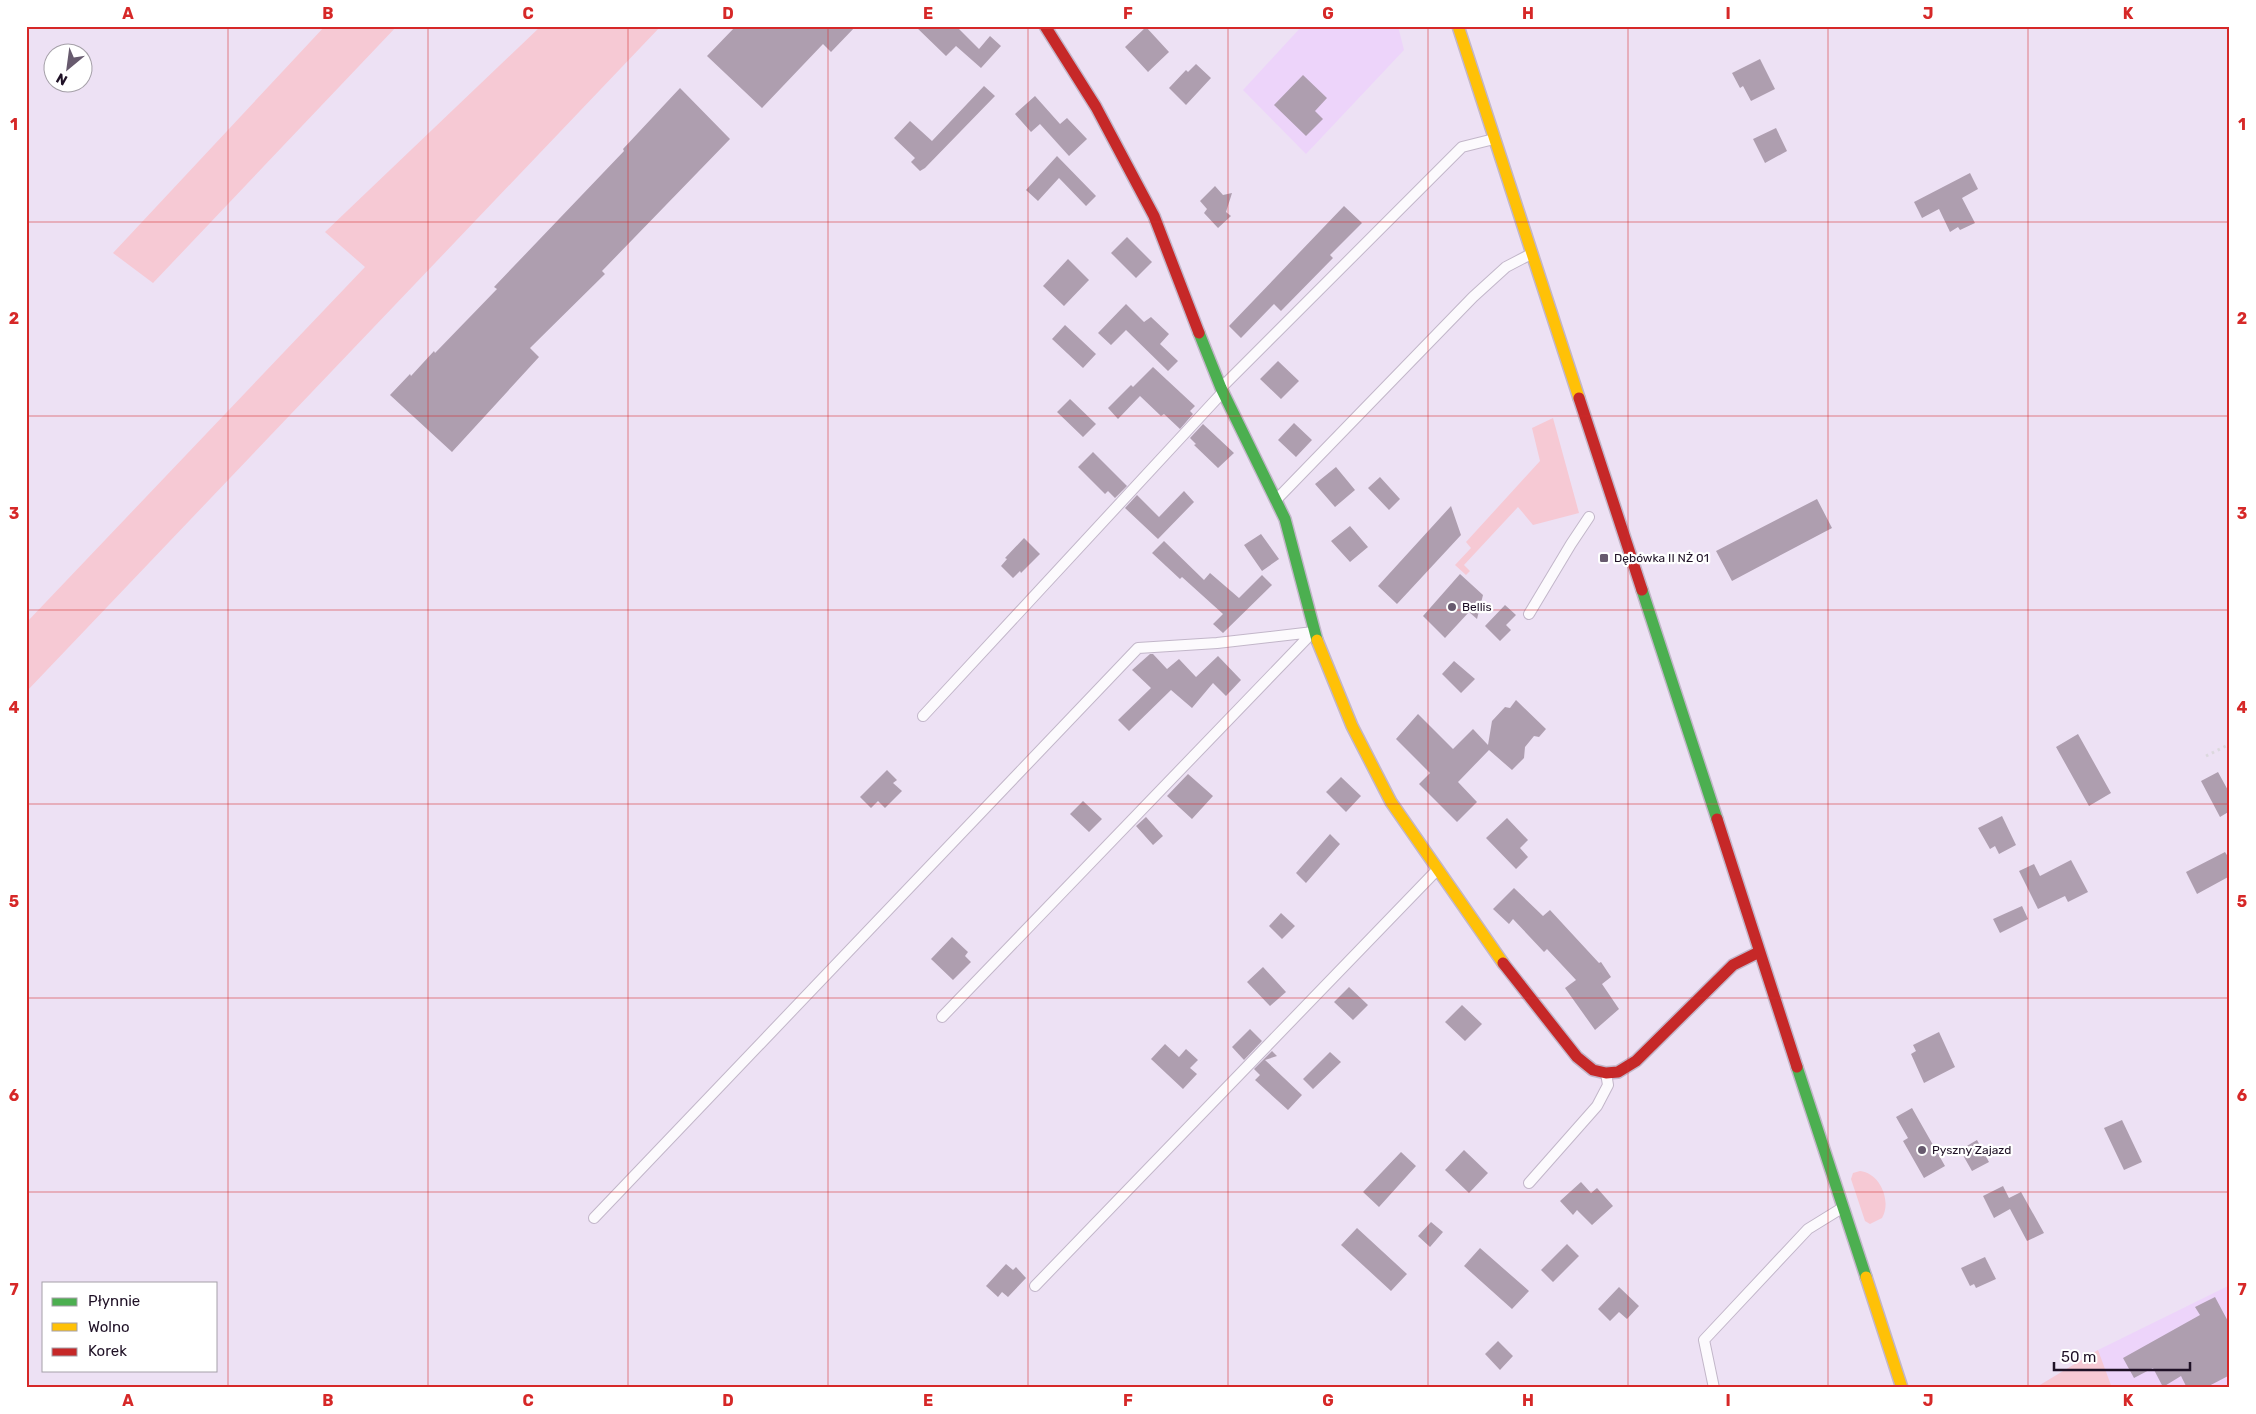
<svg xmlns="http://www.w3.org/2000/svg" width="2256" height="1414" font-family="Rubik,sans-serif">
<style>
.built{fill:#edd4fa}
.green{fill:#f6c9d4}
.building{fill:#ae9eaf}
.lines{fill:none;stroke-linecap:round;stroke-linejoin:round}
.lane-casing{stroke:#c2b6c9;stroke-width:12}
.fast-casing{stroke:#c2b6c9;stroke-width:14}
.slow-casing{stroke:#c2b6c9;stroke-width:14}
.jam-casing{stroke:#c2b6c9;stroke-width:14}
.path{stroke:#dcd8de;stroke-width:3;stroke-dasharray:2.5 4;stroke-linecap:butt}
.lane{stroke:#fcfafd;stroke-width:10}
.fast{stroke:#4caf50;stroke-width:11}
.slow{stroke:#ffc107;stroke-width:11}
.jam{stroke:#c62828;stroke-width:11}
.grid{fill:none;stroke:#d62828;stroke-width:1;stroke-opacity:0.55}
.poi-dot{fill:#675a6e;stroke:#fff;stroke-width:2}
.labels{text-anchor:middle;stroke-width:4.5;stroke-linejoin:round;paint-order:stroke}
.poi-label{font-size:12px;fill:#1f1126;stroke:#fff;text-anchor:start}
.neatline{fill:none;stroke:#d62828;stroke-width:2}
.grid-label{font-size:16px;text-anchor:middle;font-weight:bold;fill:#d62828}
</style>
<rect width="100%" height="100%" fill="#ede1f4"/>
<path class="built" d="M 1302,26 L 1398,26 L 1404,50 L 1306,154 L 1243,90 Z
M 2230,1285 L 2230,1388 L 2035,1388 L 2098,1350 Z"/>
<path class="green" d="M 325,26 L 397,26 L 153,283 L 113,253 Z
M 541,26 L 661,26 L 26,692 L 26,623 L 365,267 L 325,232 Z
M 1553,418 L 1579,513 L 1533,525 L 1518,507 L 1464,565 L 1470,571 L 1466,575 L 1455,565 L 1471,548 L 1466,542 L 1540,461 L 1532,428 Z
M 1860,1171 C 1880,1173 1892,1201 1882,1218 L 1870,1224 L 1865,1221 L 1851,1179 L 1853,1173 Z
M 2098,1350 L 2112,1388 L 2035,1388 Z"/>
<path class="building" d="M 736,26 L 856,26 L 831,52 L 823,44 L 762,108 L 707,56 Z
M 915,26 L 956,26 L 979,49 L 990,36 L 1001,46 L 981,68 L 956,46 L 946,56 Z
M 1146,27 L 1169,52 L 1148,72 L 1125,47 Z
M 1760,59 L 1775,89 L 1751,101 L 1743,86 L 1740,88 L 1732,73 Z
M 1196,64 L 1211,78 L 1186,105 L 1169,88 L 1186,70 L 1188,72 Z
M 1303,75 L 1327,98 L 1315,111 L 1323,119 L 1306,136 L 1274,105 Z
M 984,86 L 995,96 L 925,168 L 920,171 L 911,162 L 915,158 L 894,138 L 910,121 L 932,141 Z
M 680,88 L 730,139 L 602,271 L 605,274 L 530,348 L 539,357 L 452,452 L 390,395 L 410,374 L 411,376 L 434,351 L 435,353 L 497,289 L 494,287 L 624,151 L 623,149 Z
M 1035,96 L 1060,124 L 1067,118 L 1087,139 L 1069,156 L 1040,124 L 1031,132 L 1015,114 Z
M 1776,128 L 1787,151 L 1765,163 L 1753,139 Z
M 1057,156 L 1096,196 L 1086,206 L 1059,178 L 1038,201 L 1026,190 Z
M 1970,173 L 1978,189 L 1962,198 L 1975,223 L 1960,230 L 1958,227 L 1950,232 L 1939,209 L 1922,218 L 1914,202 Z
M 1215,186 L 1223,195 L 1232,193 L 1226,212 L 1231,216 L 1218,228 L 1204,213 L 1207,209 L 1200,201 Z
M 1344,206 L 1362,223 L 1330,255 L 1333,258 L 1281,311 L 1274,304 L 1241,338 L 1229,326 Z
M 1127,237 L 1152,262 L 1136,278 L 1111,253 Z
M 1068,259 L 1089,280 L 1064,306 L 1043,286 Z
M 1126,304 L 1144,322 L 1151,317 L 1169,334 L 1160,344 L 1178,361 L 1168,371 L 1126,330 L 1111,345 L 1098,333 Z
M 1065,325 L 1096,354 L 1083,368 L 1052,339 Z
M 1278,361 L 1299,381 L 1281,399 L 1260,379 Z
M 1153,367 L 1195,406 L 1190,411 L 1193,414 L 1180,429 L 1164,414 L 1161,416 L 1140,396 L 1118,419 L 1108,408 L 1131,385 L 1133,387 Z
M 1070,399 L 1096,424 L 1083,437 L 1057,412 Z
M 1294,423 L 1312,440 L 1296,457 L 1278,440 Z
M 1203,424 L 1234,453 L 1218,468 L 1194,445 L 1196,444 L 1190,438 Z
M 1093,452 L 1127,486 L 1115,498 L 1108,491 L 1105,494 L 1078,467 Z
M 1336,467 L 1355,490 L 1335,507 L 1315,484 Z
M 1380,477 L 1400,499 L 1389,510 L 1368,488 Z
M 1184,491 L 1194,502 L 1158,539 L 1125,508 L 1137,495 L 1159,517 Z
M 1817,499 L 1832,528 L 1732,581 L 1716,551 Z
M 1451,506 L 1461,535 L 1397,604 L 1378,586 Z
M 1350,526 L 1368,547 L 1350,562 L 1331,541 Z
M 1261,534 L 1279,559 L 1262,571 L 1244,545 Z
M 1024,538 L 1040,554 L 1021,573 L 1020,571 L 1013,578 L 1001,566 L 1007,559 L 1005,558 Z
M 1164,541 L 1204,580 L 1210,573 L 1239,598 L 1262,575 L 1272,585 L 1223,633 L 1213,624 L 1223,614 L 1182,577 L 1180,579 L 1152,553 Z
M 1460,574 L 1483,595 L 1477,619 L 1469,612 L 1445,638 L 1423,616 Z
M 1505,605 L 1516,615 L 1506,625 L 1511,630 L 1500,641 L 1485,626 Z
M 1150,654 L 1153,654 L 1167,669 L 1179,659 L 1196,677 L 1218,656 L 1241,680 L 1226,696 L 1213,683 L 1192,708 L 1171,690 L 1129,731 L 1118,720 L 1151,688 L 1132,670 Z
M 1454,661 L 1475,679 L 1461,693 L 1442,674 Z
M 1516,700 L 1546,729 L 1539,737 L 1534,736 L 1525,747 L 1524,758 L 1512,770 L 1489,750 L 1458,782 L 1477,802 L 1457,822 L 1419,784 L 1430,773 L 1396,739 L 1418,714 L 1453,749 L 1473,729 L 1488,745 L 1492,721 L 1505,707 L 1510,708 Z
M 2078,734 L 2111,793 L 2089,806 L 2056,747 Z
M 887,770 L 897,780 L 893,783 L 902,791 L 885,808 L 878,801 L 871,808 L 860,797 Z
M 2218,772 L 2230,794 L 2230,811 L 2220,817 L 2201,781 Z
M 1188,774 L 1213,796 L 1192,819 L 1167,796 Z
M 1341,777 L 1361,796 L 1346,812 L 1326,792 Z
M 1083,801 L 1102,819 L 1089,832 L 1070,814 Z
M 2002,816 L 2016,845 L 1999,854 L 1995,846 L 1990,849 L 1978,828 Z
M 1146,817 L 1163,836 L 1153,845 L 1136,826 Z
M 1507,818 L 1528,840 L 1520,848 L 1528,857 L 1516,869 L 1486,838 Z
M 1330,834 L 1340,844 L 1306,883 L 1296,873 Z
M 2225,852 L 2230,860 L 2230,876 L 2197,894 L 2186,872 Z
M 2071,860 L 2088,892 L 2068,902 L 2065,896 L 2038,909 L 2019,871 L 2034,864 L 2040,876 Z
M 1514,888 L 1543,916 L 1550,910 L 1599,963 L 1601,962 L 1611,977 L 1602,984 L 1619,1009 L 1595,1030 L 1565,988 L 1576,980 L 1547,949 L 1544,952 L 1513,919 L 1509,924 L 1493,909 Z
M 2022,906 L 2028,919 L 2000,933 L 1993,919 Z
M 1281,913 L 1295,926 L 1282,939 L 1269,926 Z
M 952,937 L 968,952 L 965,956 L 971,962 L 953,980 L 931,959 Z
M 1263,967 L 1286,992 L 1270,1006 L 1247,982 Z
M 1349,987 L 1368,1005 L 1353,1020 L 1334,1002 Z
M 1462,1005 L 1482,1024 L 1465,1041 L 1445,1022 Z
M 1250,1029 L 1262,1041 L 1244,1060 L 1232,1047 Z
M 1939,1032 L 1955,1067 L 1924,1083 L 1911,1054 L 1916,1051 L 1913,1045 Z
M 1165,1044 L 1179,1057 L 1186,1049 L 1198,1060 L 1190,1068 L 1197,1074 L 1183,1089 L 1151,1059 Z
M 1272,1051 L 1277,1056 L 1265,1060 L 1302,1095 L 1288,1110 L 1255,1080 L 1260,1075 L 1254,1069 Z
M 1330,1052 L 1341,1062 L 1313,1089 L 1303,1079 Z
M 1912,1108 L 1945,1166 L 1924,1178 L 1903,1141 L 1908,1138 L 1896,1117 Z
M 2122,1120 L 2142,1162 L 2124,1170 L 2104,1128 Z
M 1977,1140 L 1989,1162 L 1972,1171 L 1960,1150 Z
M 1464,1150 L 1488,1173 L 1469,1193 L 1445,1170 Z
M 1401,1152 L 1416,1166 L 1379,1207 L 1363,1192 Z
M 1581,1182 L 1591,1193 L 1597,1188 L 1613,1206 L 1592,1225 L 1577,1210 L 1573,1215 L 1560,1201 Z
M 2003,1186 L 2009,1198 L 2021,1192 L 2044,1233 L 2027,1241 L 2010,1209 L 1994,1218 L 1983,1196 Z
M 1431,1222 L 1443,1232 L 1430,1247 L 1418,1236 Z
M 1357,1228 L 1407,1274 L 1391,1291 L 1341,1245 Z
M 1567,1244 L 1579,1256 L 1553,1282 L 1541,1270 Z
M 1480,1248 L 1529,1291 L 1512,1309 L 1464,1266 Z
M 1985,1257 L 1996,1279 L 1976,1288 L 1974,1284 L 1970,1286 L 1961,1268 Z
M 1006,1264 L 1013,1270 L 1016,1267 L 1026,1278 L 1008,1297 L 1002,1292 L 998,1297 L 986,1286 Z
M 1619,1287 L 1639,1306 L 1627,1319 L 1619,1312 L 1610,1321 L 1598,1309 Z
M 2215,1297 L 2230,1325 L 2230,1375 L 2205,1388 L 2187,1388 L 2181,1376 L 2163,1387 L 2153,1368 L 2134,1378 L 2123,1358 L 2200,1315 L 2195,1307 Z
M 1498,1341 L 1513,1356 L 1500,1370 L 1485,1354 Z"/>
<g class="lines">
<defs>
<path id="lane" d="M 1222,387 L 1462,147 L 1494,139
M 1276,500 L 1473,297 L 1506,267 L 1531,254
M 1529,614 L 1571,544 L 1589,517
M 923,716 L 1222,393
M 942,1017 L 1313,632
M 1529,1183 L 1597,1106 L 1608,1085 L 1606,1073
M 594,1218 L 1138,648 L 1217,643 L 1313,632
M 1035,1286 L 1437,870
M 1714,1388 L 1704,1340 L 1808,1229 L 1842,1208"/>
<path id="fast" d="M 1199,333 L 1221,388 L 1285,519 L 1317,640
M 1642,590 L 1717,819
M 1797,1067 L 1866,1277"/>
<path id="slow" d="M 1458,26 L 1579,398
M 1317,640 L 1352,726 L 1391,802 L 1503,963
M 1866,1277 L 1902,1388"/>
<path id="jam" d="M 1045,26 L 1096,107 L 1154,216 L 1199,333
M 1579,398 L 1642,590
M 1717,819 L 1797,1067
M 1503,963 L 1577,1057 L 1593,1070 L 1606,1073 L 1618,1072 L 1636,1061 L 1733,965 L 1759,952"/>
</defs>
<use href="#lane" class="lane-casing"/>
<use href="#fast" class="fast-casing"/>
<use href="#slow" class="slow-casing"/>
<use href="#jam" class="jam-casing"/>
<path class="path" d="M 2206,756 L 2230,744"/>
<use href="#lane" class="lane"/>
<use href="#fast" class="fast"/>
<use href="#slow" class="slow"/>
<use href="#jam" class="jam"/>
</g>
<path class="grid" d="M 228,26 L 228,1388M 428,26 L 428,1388M 628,26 L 628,1388M 828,26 L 828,1388M 1028,26 L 1028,1388M 1228,26 L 1228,1388M 1428,26 L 1428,1388M 1628,26 L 1628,1388M 1828,26 L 1828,1388M 2028,26 L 2028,1388M 26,222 L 2230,222M 26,416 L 2230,416M 26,610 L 2230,610M 26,804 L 2230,804M 26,998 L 2230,998M 26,1192 L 2230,1192"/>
<g class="poi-dot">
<rect x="1599" y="553" width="10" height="10" rx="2.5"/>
<circle cx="1452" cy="607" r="5"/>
<circle cx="1922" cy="1150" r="5"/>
</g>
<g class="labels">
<g class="poi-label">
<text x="1614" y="562">Dębówka II NŻ 01</text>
<text x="1462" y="611">Bellis</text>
<text x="1932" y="1154">Pyszny Zajazd</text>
</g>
</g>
<rect width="2256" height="1414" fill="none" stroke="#ffffff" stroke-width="55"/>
<rect x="42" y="1282" width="175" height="90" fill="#ffffff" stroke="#a5a0a8"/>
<rect x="52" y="1298" width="25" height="8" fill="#4caf50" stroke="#a5a0a8"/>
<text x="88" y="1306" font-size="15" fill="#1f1126">Płynnie</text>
<rect x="52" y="1323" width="25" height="8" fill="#ffc107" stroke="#a5a0a8"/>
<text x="88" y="1332" font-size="15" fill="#1f1126">Wolno</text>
<rect x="52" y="1348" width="25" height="8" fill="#c62828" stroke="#a5a0a8"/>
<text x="88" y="1356" font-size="15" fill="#1f1126">Korek</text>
<g transform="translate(68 68) rotate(209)"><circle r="24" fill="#ffffff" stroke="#a5a0a8"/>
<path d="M0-4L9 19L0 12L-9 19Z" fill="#675a6e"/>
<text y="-8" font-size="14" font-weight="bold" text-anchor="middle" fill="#1f1126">N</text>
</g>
<path d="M2054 1362v8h136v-8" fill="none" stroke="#1f1126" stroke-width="2.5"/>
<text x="2061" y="1362" font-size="15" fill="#1f1126" stroke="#ffffff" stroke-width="4" paint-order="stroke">50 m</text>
<rect x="28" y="28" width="2200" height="1358" class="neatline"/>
<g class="grid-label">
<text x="128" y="19">A</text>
<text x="328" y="19">B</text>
<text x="528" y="19">C</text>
<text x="728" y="19">D</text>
<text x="928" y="19">E</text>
<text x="1128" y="19">F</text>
<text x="1328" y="19">G</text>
<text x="1528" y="19">H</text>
<text x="1728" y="19">I</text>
<text x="1928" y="19">J</text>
<text x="2128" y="19">K</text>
<text x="14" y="130">1</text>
<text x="2242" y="130">1</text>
<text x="14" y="324">2</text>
<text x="2242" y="324">2</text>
<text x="14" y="519">3</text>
<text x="2242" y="519">3</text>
<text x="14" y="713">4</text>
<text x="2242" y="713">4</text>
<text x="14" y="907">5</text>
<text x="2242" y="907">5</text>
<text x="14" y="1101">6</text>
<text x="2242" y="1101">6</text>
<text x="14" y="1295">7</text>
<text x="2242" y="1295">7</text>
<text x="128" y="1406">A</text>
<text x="328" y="1406">B</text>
<text x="528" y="1406">C</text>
<text x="728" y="1406">D</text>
<text x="928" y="1406">E</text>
<text x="1128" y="1406">F</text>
<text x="1328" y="1406">G</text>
<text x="1528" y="1406">H</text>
<text x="1728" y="1406">I</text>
<text x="1928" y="1406">J</text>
<text x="2128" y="1406">K</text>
</g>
</svg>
